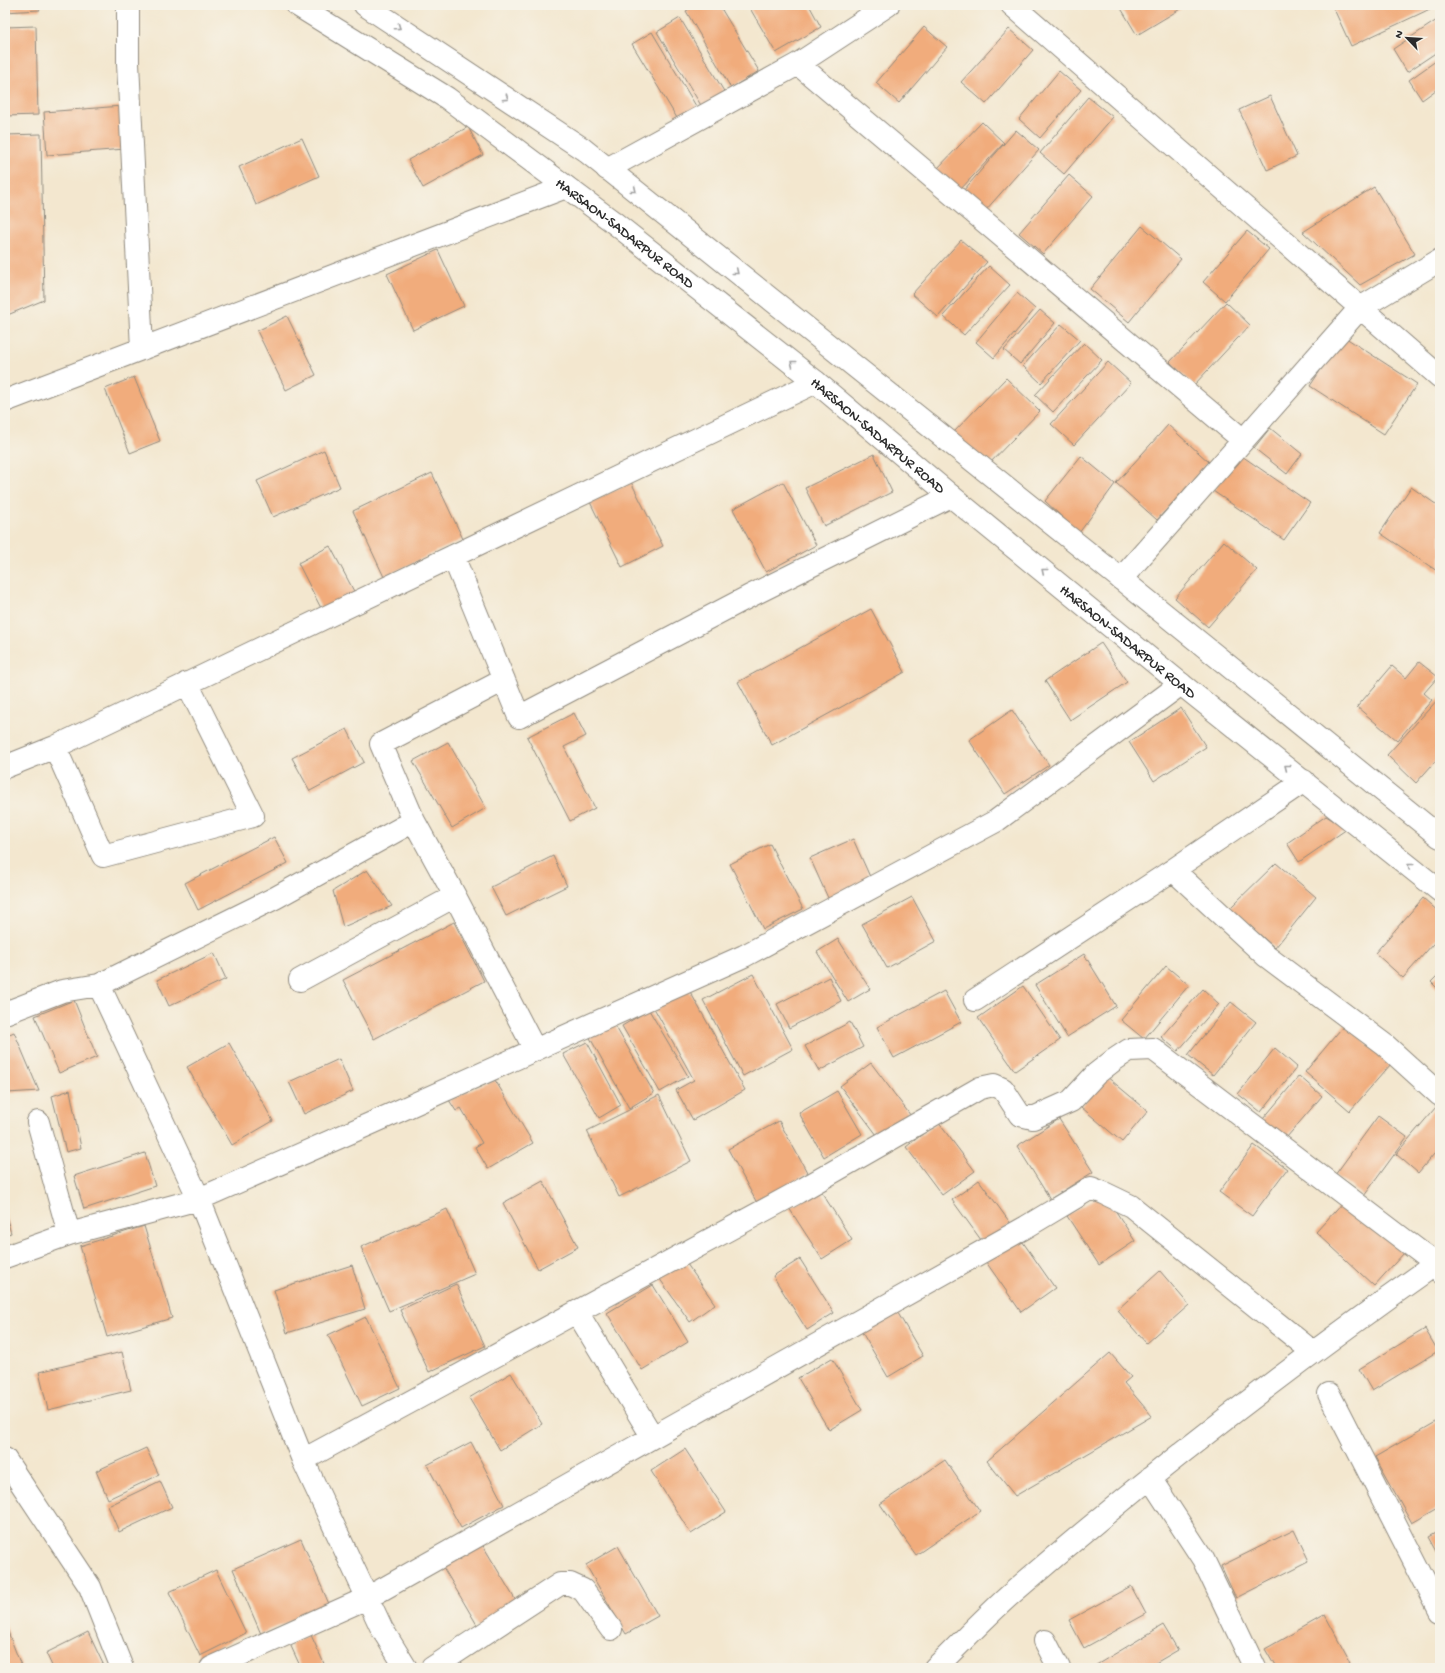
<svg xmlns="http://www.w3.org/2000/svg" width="1445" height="1673" font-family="'Gochi Hand',sans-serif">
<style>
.building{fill:#f1ac7c}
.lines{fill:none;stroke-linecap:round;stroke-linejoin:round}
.street-casing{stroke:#8f897d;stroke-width:24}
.secondary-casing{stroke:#8f897d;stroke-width:24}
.street{stroke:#fff;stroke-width:22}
.secondary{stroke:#fff;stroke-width:22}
.oneway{stroke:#a0a0a0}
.labels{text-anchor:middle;stroke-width:3.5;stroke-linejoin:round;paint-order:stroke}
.street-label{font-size:15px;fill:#2b2b2b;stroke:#f7f3e8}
</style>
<rect width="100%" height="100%" fill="#f7f3e8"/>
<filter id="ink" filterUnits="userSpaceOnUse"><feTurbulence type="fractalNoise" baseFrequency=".025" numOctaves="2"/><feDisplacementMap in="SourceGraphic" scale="8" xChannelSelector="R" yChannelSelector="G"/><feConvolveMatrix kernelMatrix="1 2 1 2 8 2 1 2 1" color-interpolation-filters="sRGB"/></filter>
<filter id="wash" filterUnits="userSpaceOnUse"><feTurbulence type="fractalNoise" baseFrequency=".012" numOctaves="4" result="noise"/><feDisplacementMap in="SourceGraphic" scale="16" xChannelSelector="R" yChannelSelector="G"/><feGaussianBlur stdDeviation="0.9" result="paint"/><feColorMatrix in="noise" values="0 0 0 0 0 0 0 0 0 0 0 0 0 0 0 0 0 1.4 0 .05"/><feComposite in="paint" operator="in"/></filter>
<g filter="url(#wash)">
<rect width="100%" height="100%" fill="#f3e7cf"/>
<g id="blocks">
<path class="building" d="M 5,5 L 40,5 L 40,10 L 5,12 Z
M 696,5 L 719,5 L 759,71 L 731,88 L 686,11 Z
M 748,5 L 809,5 L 821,27 L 776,53 Z
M 1119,5 L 1187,5 L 1137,35 Z
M 1336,5 L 1429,5 L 1430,9 L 1351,46 L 1333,7 Z
M 680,18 L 725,93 L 702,107 L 657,32 Z
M 1440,18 L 1440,50 L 1407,72 L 1393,49 Z
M 36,26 L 38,115 L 5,116 L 5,27 Z
M 924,27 L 947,47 L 899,103 L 876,83 Z
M 1009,29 L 1033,50 L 986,104 L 961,82 Z
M 652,32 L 699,111 L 680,123 L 632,44 Z
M 1440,58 L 1440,87 L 1422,100 L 1409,80 Z
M 1059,71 L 1081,90 L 1040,138 L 1019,119 Z
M 1270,96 L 1297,156 L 1267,170 L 1239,110 Z
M 1088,97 L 1113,117 L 1064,174 L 1040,153 Z
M 122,106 L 125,149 L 47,155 L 44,112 Z
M 982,122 L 1004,143 L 958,192 L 936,170 Z
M 468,127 L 483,155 L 423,188 L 408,160 Z
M 1016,130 L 1039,150 L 985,211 L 963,191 Z
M 41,134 L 44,300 L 5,316 L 5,135 Z
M 302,138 L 319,176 L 256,205 L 239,167 Z
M 1069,175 L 1093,196 L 1043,254 L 1019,233 Z
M 1374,187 L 1415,254 L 1360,285 L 1303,232 Z
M 1142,226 L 1181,259 L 1129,322 L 1090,289 Z
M 1247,231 L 1269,249 L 1225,301 L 1203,282 Z
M 961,240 L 987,262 L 938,317 L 912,294 Z
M 438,250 L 464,306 L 413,330 L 387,274 Z
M 989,266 L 1010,285 L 964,335 L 943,316 Z
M 1017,293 L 1035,309 L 994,358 L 976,342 Z
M 1226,302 L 1250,325 L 1194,385 L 1170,362 Z
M 1040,310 L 1055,323 L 1020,364 L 1004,350 Z
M 287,316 L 316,375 L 286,390 L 257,331 Z
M 1061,324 L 1080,340 L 1041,383 L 1023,366 Z
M 1343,336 L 1417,384 L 1384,434 L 1310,386 Z
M 1084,343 L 1102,360 L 1053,412 L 1035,395 Z
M 1108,362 L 1131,383 L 1074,445 L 1051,424 Z
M 134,377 L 160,441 L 130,453 L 105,389 Z
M 1006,378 L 1040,411 L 987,466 L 953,433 Z
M 1168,425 L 1209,462 L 1157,520 L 1116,483 Z
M 1270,428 L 1302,454 L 1287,474 L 1254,448 Z
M 324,450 L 340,487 L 273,517 L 257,481 Z
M 874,454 L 892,492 L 824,526 L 805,488 Z
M 1239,454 L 1310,503 L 1284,540 L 1213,491 Z
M 1081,456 L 1115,484 L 1079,533 L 1045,501 Z
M 432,473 L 463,539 L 384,577 L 353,511 Z
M 631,482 L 663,546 L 622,567 L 590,502 Z
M 783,482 L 816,545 L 766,572 L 733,509 Z
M 1411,487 L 1440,507 L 1440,573 L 1380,533 Z
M 1224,541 L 1257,570 L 1208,627 L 1175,598 Z
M 330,546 L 357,597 L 324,614 L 298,563 Z
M 871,609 L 905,672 L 772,745 L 738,682 Z
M 1101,643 L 1127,682 L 1070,720 L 1045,681 Z
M 1419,662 L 1438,677 L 1424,693 L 1432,700 L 1397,741 L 1357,707 L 1392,666 L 1406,678 Z
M 1440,697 L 1440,756 L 1416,783 L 1387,755 Z
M 1181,708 L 1206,747 L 1154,781 L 1129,742 Z
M 1012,710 L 1049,765 L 1005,794 L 969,740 Z
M 574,713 L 586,736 L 564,747 L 595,808 L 570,821 L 527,737 Z
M 347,729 L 364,762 L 310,791 L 292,758 Z
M 448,742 L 486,808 L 452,828 L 413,761 Z
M 1326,816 L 1347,829 L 1299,862 L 1287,843 Z
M 274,837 L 288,863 L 198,910 L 185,883 Z
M 853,839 L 871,879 L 828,898 L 810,858 Z
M 770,844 L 803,909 L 763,929 L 730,864 Z
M 553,856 L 567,886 L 506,916 L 491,887 Z
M 1276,863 L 1316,897 L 1275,948 L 1230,908 Z
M 367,870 L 392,906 L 343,927 L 333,891 Z
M 912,897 L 936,941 L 887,968 L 862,924 Z
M 1423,898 L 1440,913 L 1440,936 L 1403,978 L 1375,953 Z
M 454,922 L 484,981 L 374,1039 L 343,980 Z
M 838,939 L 870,989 L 848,1002 L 817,952 Z
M 214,953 L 226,979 L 169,1006 L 157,980 Z
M 1084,954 L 1116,1006 L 1067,1037 L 1035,985 Z
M 1166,966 L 1189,985 L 1144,1039 L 1121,1020 Z
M 1440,973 L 1440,991 L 1431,982 Z
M 753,974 L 793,1049 L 743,1076 L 703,1000 Z
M 829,977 L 841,1001 L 789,1028 L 777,1004 Z
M 1023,986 L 1060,1040 L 1015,1071 L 978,1018 Z
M 688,988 L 745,1090 L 693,1120 L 676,1090 L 694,1080 L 654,1008 Z
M 1203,989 L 1219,1004 L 1178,1051 L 1161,1037 Z
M 944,991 L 961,1022 L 894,1058 L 877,1027 Z
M 74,1000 L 97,1057 L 59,1073 L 35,1016 Z
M 1231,1002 L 1256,1022 L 1213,1075 L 1188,1055 Z
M 649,1010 L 688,1076 L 660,1092 L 622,1026 Z
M 613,1022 L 654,1093 L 629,1108 L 589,1036 Z
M 850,1022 L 863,1047 L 819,1071 L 805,1046 Z
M 1345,1024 L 1391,1064 L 1350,1111 L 1305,1072 Z
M 14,1032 L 39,1091 L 7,1093 L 5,1090 L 5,1036 Z
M 587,1042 L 621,1105 L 599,1118 L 563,1054 Z
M 229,1043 L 273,1121 L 232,1145 L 187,1067 Z
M 1275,1048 L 1297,1067 L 1261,1112 L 1238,1094 Z
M 339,1059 L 353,1091 L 304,1114 L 289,1082 Z
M 871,1063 L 914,1120 L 883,1143 L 840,1086 Z
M 1106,1076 L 1148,1111 L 1122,1142 L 1081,1107 Z
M 1299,1076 L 1322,1096 L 1281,1144 L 1258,1125 Z
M 495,1080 L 533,1143 L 488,1169 L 475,1147 L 482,1143 L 461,1108 L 456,1111 L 449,1100 Z
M 70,1090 L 81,1148 L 66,1152 L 52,1096 Z
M 837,1091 L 862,1134 L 824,1157 L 799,1113 Z
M 659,1095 L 691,1161 L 619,1197 L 587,1131 Z
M 1436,1107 L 1440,1110 L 1440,1147 L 1418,1173 L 1396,1154 Z
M 1378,1116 L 1407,1137 L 1364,1196 L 1335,1175 Z
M 1059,1119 L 1093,1172 L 1050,1199 L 1017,1146 Z
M 779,1121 L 808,1174 L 757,1203 L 728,1149 Z
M 938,1122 L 975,1171 L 942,1195 L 906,1147 Z
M 1254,1145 L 1287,1169 L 1252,1216 L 1219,1192 Z
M 145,1153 L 155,1186 L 84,1209 L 74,1176 Z
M 979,1180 L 1011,1224 L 984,1244 L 952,1200 Z
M 543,1181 L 578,1247 L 538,1269 L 503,1203 Z
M 819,1188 L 852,1240 L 822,1259 L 789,1208 Z
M 1104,1193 L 1135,1241 L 1099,1265 L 1067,1216 Z
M 1345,1200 L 1404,1253 L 1374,1286 L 1316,1232 Z
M 447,1209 L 475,1274 L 389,1311 L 361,1247 Z
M 5,1213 L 11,1233 L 5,1235 Z
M 144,1226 L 172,1318 L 107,1337 L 80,1246 Z
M 1020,1238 L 1055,1288 L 1021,1312 L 986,1262 Z
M 682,1257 L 715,1304 L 690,1322 L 657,1275 Z
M 800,1259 L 834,1313 L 807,1330 L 773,1276 Z
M 352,1265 L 365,1309 L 287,1333 L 274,1290 Z
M 1160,1271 L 1189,1305 L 1146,1343 L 1117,1310 Z
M 456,1284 L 485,1346 L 429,1372 L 400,1310 Z
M 653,1285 L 688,1342 L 642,1370 L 607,1313 Z
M 895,1308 L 923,1356 L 888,1377 L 860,1329 Z
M 366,1317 L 400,1388 L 362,1406 L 328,1335 Z
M 1425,1329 L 1438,1351 L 1372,1391 L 1359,1369 Z
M 122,1352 L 131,1390 L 48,1410 L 39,1372 Z
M 1110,1353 L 1131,1377 L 1124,1383 L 1152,1416 L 1015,1496 L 987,1461 Z
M 832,1358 L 862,1410 L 829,1430 L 798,1378 Z
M 511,1373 L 542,1424 L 500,1450 L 469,1398 Z
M 1436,1422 L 1440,1429 L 1440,1507 L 1412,1523 L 1375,1457 Z
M 471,1442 L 504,1505 L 461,1528 L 427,1465 Z
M 146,1448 L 159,1475 L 108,1499 L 96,1471 Z
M 685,1449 L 726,1512 L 691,1534 L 651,1471 Z
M 945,1460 L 980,1511 L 916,1555 L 880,1504 Z
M 160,1481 L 172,1507 L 119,1532 L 108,1506 Z
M 1294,1530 L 1309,1561 L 1236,1598 L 1221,1566 Z
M 1440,1531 L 1440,1557 L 1429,1537 Z
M 301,1539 L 329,1604 L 261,1634 L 233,1569 Z
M 482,1544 L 519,1606 L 480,1630 L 443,1567 Z
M 618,1546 L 658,1616 L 626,1634 L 586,1565 Z
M 216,1570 L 246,1633 L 200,1656 L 169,1592 Z
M 1131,1586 L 1146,1614 L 1084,1648 L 1069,1620 Z
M 1325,1615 L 1351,1663 L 1343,1668 L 1276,1668 L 1265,1649 Z
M 5,1624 L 22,1668 L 5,1668 Z
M 1163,1625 L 1178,1650 L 1147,1668 L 1093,1668 L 1093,1667 Z
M 88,1632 L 105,1668 L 53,1668 L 46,1653 Z
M 311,1635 L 326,1668 L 301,1668 L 290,1644 Z"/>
</g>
</g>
<g filter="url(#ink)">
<use href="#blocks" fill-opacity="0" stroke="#8f897d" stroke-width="1"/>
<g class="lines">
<defs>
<path id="street" d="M 128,5 L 128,63 L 142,349
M 1012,5 L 1440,377
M 798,64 L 1243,440
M 607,169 L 798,64 L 888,5
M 5,401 L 566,187
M 453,556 L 519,717 L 750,596 L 951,496
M 1121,579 L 1360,308 L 1440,260
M 504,680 L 381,744 L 414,821 L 455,896 L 535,1050
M 55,747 L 103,856 L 253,816 L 187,683
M 5,767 L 55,747 L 816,382
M 1173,870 L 1266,956 L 1385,1045 L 1440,1095
M 300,980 L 455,896
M 99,985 L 199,1199 L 303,1460 L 382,1629 L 406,1668
M 975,1000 L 1173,870 L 1304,781
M 5,1013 L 62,991 L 99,985 L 275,898 L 414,821
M 38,1122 L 69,1234
M 5,1257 L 69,1234 L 199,1199 L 372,1123 L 744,956 L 996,821 L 1181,684
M 577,1312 L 652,1436
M 1329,1394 L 1440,1611
M 5,1459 L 90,1587 L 122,1668
M 303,1460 L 798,1192 L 980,1088 L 994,1085 L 1003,1089 L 1020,1115 L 1033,1118 L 1071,1101 L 1096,1074 L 1114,1060 L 1129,1050 L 1153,1049 L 1436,1264 L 1440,1272
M 1150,1478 L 1203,1559 L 1255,1668
M 1045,1641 L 1059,1668
M 211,1668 L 367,1598 L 1026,1227 L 1091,1188 L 1104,1193 L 1131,1206 L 1313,1352
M 432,1668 L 560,1584 L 570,1584 L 583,1590 L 611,1629
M 935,1668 C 960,1644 984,1618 1010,1595 C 1147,1476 1292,1365 1440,1261"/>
<g id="secondary">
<path id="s1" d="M 297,5 L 447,98 L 612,221 L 816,382 L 951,496 L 1181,684 L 1440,891"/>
<path d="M 365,5 L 583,149 L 1121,579 L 1440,837"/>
</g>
</defs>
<use href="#street" class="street-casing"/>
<use href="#secondary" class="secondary-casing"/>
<use href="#street" class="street"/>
<use href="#secondary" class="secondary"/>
</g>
<defs><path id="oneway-chevron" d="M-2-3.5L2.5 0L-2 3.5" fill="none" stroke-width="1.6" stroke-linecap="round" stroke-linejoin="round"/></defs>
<g class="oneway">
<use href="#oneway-chevron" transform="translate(398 27) rotate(34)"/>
<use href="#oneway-chevron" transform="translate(506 98) rotate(34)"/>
<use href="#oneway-chevron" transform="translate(634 190) rotate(39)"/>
<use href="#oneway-chevron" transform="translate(736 272) rotate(39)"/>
<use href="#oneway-chevron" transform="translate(793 363) rotate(-142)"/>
<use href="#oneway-chevron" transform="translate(1044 571) rotate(-141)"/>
<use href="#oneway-chevron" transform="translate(1287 767) rotate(-142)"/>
<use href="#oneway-chevron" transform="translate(1410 866) rotate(-141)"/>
</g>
</g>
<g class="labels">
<g class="street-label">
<text dy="5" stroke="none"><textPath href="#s1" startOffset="400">HARSAON-SADARPUR ROAD</textPath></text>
<text dy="5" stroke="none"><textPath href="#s1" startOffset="724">HARSAON-SADARPUR ROAD</textPath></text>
<text dy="5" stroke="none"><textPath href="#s1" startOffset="1048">HARSAON-SADARPUR ROAD</textPath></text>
</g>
</g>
<rect width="1445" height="1673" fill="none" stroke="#f7f3e8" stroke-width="20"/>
<g transform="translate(1407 38) rotate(295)" stroke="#f7f3e8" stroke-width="3" paint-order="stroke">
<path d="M0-3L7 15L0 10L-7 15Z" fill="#2b2b2b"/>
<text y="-6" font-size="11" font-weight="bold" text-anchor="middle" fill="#2b2b2b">N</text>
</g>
</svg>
